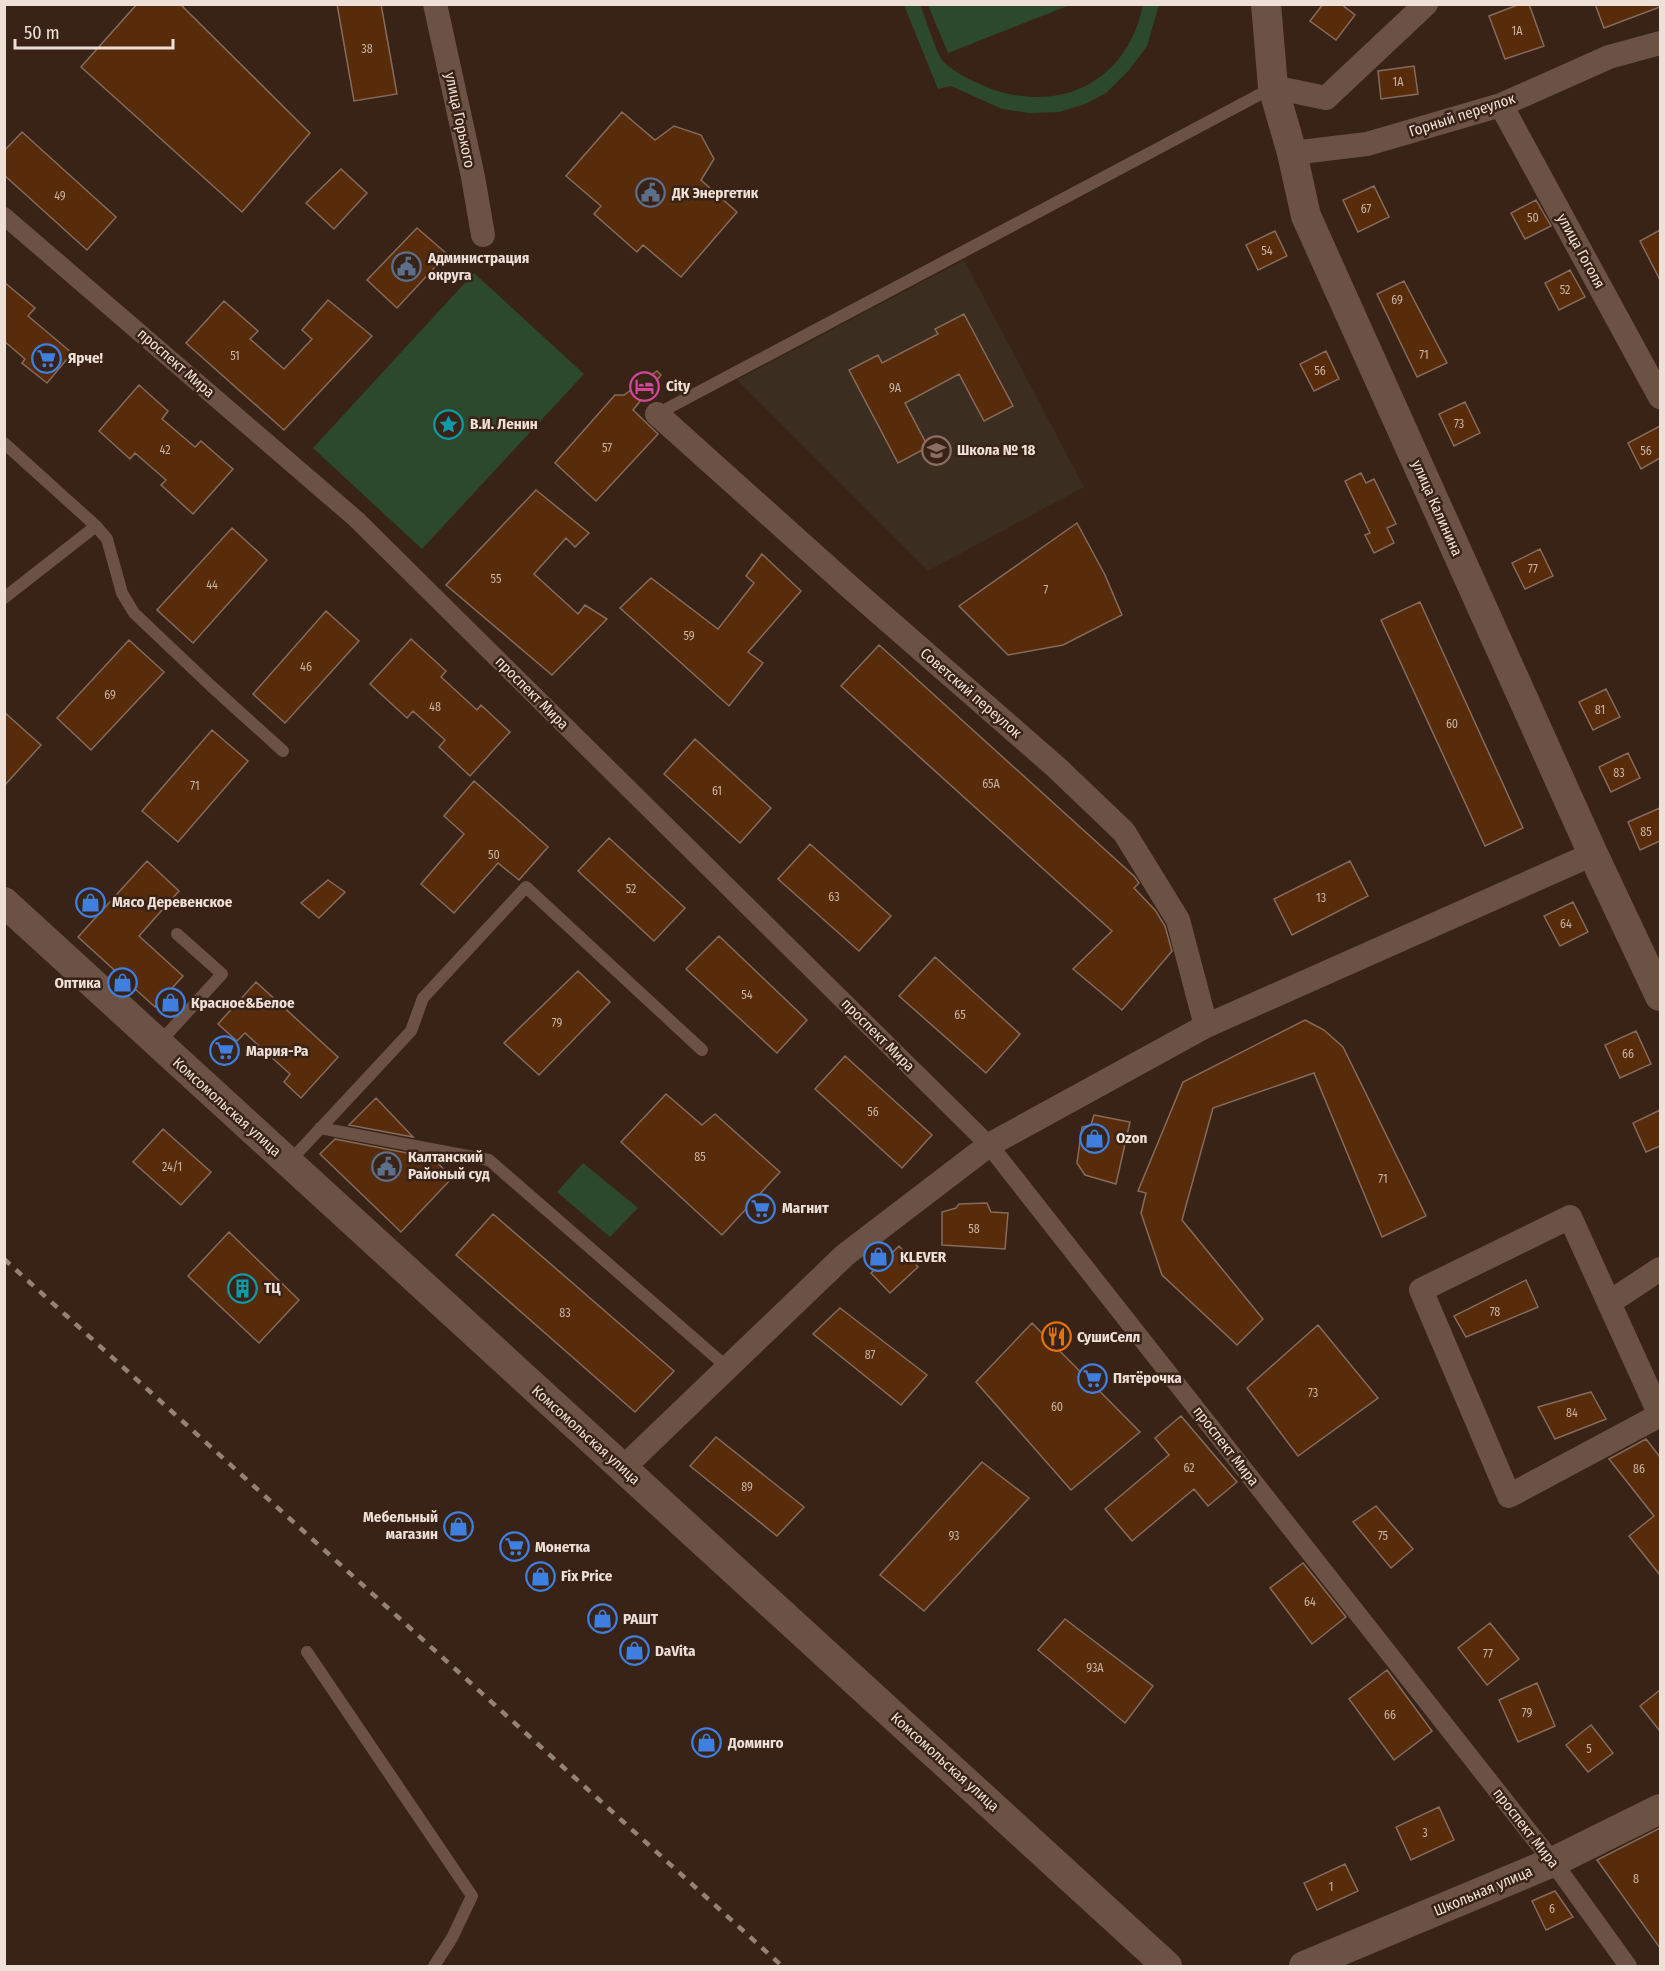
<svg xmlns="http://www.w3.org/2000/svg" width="1665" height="1971" font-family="'Fira Sans Condensed',sans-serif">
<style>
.education{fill:#3c2d21}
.green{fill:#2c492e}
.building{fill:#582b0b;stroke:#856b5d;stroke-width:1.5}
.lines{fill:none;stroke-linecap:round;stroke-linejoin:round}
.service{stroke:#6b5244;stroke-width:12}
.pedestrian{stroke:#6b5244;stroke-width:18}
.minor{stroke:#6b5244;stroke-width:24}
.tertiary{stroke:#6b5244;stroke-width:30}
.rail{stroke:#948277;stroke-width:4.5;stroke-dasharray:8 8;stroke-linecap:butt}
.labels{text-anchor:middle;stroke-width:5;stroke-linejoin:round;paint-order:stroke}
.number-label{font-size:12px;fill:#c8b3a4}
.street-label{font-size:15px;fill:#eee0d7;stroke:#392317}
.poi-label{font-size:15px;font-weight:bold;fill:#eee0d7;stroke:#392317;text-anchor:start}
</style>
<rect width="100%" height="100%" fill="#392317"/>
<path class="education" d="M 964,260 L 1084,487 L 928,571 L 737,380 Z"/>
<path class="green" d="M 904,5 L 920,5 C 925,16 936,52 942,60 C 953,73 979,84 994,90 C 1065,113 1128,79 1143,5 L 1159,5 L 1147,46 L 1129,70 L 1106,93 L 1085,104 L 1059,112 L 1029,113 L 1002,109 L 951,86 L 938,89 Z
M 928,5 L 1070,5 L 948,53 Z
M 474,273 L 584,374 L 422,549 L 313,448 Z
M 583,1163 L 638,1208 L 610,1237 L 557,1192 Z"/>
<path class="building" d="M 137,4 L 180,4 L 310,133 L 242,212 L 81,67 Z
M 337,4 L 381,4 L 397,94 L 354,101 Z
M 1323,4 L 1341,4 L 1355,15 L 1336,40 L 1310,21 Z
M 1520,4 L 1529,4 L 1544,46 L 1505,59 L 1489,16 Z
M 1595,4 L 1660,4 L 1660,7 L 1604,28 Z
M 1414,66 L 1418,94 L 1381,99 L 1378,71 Z
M 622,112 L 655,140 L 674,126 L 701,135 L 714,159 L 701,180 L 737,212 L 681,277 L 643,245 L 637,252 L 594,214 L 601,206 L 566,176 Z
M 22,132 L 116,217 L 87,250 L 4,175 L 4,151 Z
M 341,169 L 367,193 L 334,229 L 306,203 Z
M 1374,186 L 1389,217 L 1358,232 L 1343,200 Z
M 1536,200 L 1551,226 L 1525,239 L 1511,213 Z
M 417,228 L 447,254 L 397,308 L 367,280 Z
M 1660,230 L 1660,280 L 1640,241 Z
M 1275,231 L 1287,256 L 1258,270 L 1246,245 Z
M 1570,270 L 1585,297 L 1559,310 L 1545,283 Z
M 1404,281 L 1447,363 L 1417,377 L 1377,294 Z
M 4,282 L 35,308 L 28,316 L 72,353 L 47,383 L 22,363 L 25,359 L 4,341 Z
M 328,300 L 372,336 L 284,430 L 186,343 L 224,301 L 258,331 L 250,339 L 284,369 L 312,339 L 302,330 Z
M 964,314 L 1013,406 L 984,421 L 959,374 L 905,403 L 928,447 L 898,463 L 849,370 L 878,355 L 882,363 L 938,334 L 935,329 Z
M 1326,351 L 1339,379 L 1314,391 L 1300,364 Z
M 657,371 L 661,375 L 633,410 L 658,434 L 596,501 L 555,463 L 615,395 L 624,395 Z
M 139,385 L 168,411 L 162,419 L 195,447 L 201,441 L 233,469 L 193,514 L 161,485 L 166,480 L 135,453 L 130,459 L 99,431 Z
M 1465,402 L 1480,433 L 1454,446 L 1439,414 Z
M 1660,426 L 1660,458 L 1641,469 L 1628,443 Z
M 1361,473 L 1366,483 L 1374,479 L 1396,524 L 1387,528 L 1394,543 L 1374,553 L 1365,535 L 1370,533 L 1345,481 Z
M 536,490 L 589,533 L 575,547 L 566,538 L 534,574 L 578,614 L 585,605 L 607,619 L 552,675 L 446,585 Z
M 1077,523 L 1105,575 L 1122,615 L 1063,645 L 1008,655 L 959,606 Z
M 232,528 L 267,560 L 193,643 L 157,610 Z
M 1540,549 L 1553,576 L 1525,589 L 1512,563 Z
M 762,554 L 801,591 L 748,652 L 763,663 L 729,706 L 620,608 L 651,578 L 718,629 L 754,583 L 746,576 Z
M 1420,602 L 1523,828 L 1485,846 L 1381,620 Z
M 326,611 L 359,641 L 285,723 L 253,694 Z
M 411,639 L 446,671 L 441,677 L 477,710 L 481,705 L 510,732 L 470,776 L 439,747 L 445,740 L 413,711 L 407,718 L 370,684 Z
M 129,640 L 164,672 L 91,750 L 57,718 Z
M 879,645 L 1134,876 L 1139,883 L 1134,888 L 1155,910 L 1165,926 L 1172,951 L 1122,1010 L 1073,969 L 1112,931 L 841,686 Z
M 1606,689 L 1620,717 L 1593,730 L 1579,702 Z
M 4,712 L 41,745 L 4,786 Z
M 212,730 L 248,761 L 178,842 L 142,811 Z
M 695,739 L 771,808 L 740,843 L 664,774 Z
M 1628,753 L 1640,778 L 1611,792 L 1599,767 Z
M 474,781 L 548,847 L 519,880 L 498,863 L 454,913 L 421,884 L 464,834 L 444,816 Z
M 1660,808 L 1660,841 L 1640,850 L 1628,822 Z
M 609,838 L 685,908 L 654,941 L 578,871 Z
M 810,844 L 891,916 L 859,951 L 778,879 Z
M 147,861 L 179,891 L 139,936 L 183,976 L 155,1007 L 78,937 Z
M 1350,861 L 1368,896 L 1292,935 L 1274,899 Z
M 328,880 L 345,892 L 319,918 L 301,903 Z
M 1573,902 L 1588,932 L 1560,946 L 1544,916 Z
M 719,936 L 807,1020 L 777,1053 L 686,969 Z
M 935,957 L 1020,1034 L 986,1073 L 899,996 Z
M 578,971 L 610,1002 L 539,1075 L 504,1043 Z
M 256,982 L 338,1057 L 301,1098 L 284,1082 L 290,1074 L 245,1033 L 237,1041 L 218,1024 Z
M 1305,1020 L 1324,1030 L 1343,1047 L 1426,1216 L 1382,1237 L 1314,1073 L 1213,1108 L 1182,1220 L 1263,1319 L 1237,1345 L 1162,1275 L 1141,1213 L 1146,1193 L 1138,1191 L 1183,1082 Z
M 1636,1031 L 1651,1064 L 1620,1078 L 1605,1045 Z
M 845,1056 L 932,1135 L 902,1168 L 815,1089 Z
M 666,1094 L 702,1125 L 715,1114 L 780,1172 L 722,1235 L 621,1142 Z
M 376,1098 L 413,1137 L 349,1125 Z
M 1660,1110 L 1660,1146 L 1646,1152 L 1633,1123 Z
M 1094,1115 L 1130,1122 L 1116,1184 L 1085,1175 L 1077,1163 L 1082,1127 L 1091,1125 Z
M 163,1129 L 211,1172 L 181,1205 L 133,1162 Z
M 335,1139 L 433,1158 L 452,1178 L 401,1232 L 320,1154 Z
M 987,1203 L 991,1212 L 1008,1213 L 1005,1249 L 942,1245 L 942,1212 L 956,1208 L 959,1204 Z
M 493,1214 L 674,1371 L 635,1412 L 456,1255 Z
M 229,1232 L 299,1300 L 259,1343 L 188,1276 Z
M 899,1246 L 918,1267 L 890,1293 L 871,1273 Z
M 1526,1280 L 1538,1307 L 1466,1337 L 1454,1316 Z
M 840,1308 L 927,1375 L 901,1405 L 813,1334 Z
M 1032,1323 L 1140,1432 L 1071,1490 L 976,1382 Z
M 1318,1325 L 1378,1398 L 1298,1456 L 1247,1388 Z
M 1591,1392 L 1606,1419 L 1555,1439 L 1538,1407 Z
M 1181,1416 L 1237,1482 L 1208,1506 L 1194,1489 L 1132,1541 L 1105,1509 L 1169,1455 L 1155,1438 Z
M 716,1437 L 804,1507 L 777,1536 L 690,1466 Z
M 1646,1439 L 1660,1457 L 1660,1575 L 1629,1536 L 1654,1516 L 1609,1459 Z
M 982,1462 L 1029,1498 L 924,1611 L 880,1575 Z
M 1376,1506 L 1413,1549 L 1391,1568 L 1353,1522 Z
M 1303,1563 L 1346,1617 L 1312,1644 L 1270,1588 Z
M 1065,1619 L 1153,1686 L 1125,1723 L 1038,1650 Z
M 1490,1623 L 1519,1659 L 1487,1685 L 1458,1648 Z
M 1387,1670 L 1432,1731 L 1394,1760 L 1349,1699 Z
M 1537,1683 L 1555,1726 L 1518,1742 L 1499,1700 Z
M 1660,1690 L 1660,1731 L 1640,1706 Z
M 1591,1725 L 1613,1753 L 1588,1772 L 1566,1745 Z
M 1439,1807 L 1454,1840 L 1411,1860 L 1396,1827 Z
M 1660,1828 L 1660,1948 L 1597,1860 Z
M 1345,1864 L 1358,1891 L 1317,1910 L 1304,1883 Z
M 1555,1891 L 1573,1917 L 1546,1930 L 1532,1901 Z"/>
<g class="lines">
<path class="service" d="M 657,414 L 1272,88
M 4,443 L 96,526 L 107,539 L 122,593 L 134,613 L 210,685 L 283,751
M 4,598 L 96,526
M 159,1043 L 222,974 L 177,934
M 320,1128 L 489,1160 L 728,1368
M 289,1162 L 411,1031 L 423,998 L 526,887 L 702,1050
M 307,1652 L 472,1896 L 452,1938 L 434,1966"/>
<path class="pedestrian" d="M 4,216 L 356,519 L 989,1145 L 1553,1862 L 1628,1966"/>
<path class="minor" d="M 435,4 L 473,177 L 483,235
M 1273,87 L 1326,98 L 1426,4
M 1501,105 L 1660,397
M 1292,153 L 1367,144 L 1501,105 L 1609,57 L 1660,43
M 657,414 L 852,589 L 1056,767 L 1124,832 L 1178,920 L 1206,1026
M 1570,1217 L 1660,1415 L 1509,1496 L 1421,1290 Z
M 1610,1302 L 1660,1269
M 622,1469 L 845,1255 L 989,1145 L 1206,1026 L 1593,854"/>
<path class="tertiary" d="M 1266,4 L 1273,87 L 1292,153 L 1306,216 L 1593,854 L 1660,996
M 4,902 L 1167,1966
M 1304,1966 L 1553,1862 L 1660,1809"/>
<path class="rail" d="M 4,1259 L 782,1966"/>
</g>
<defs>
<symbol id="civic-ring" viewBox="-11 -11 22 22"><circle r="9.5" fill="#392317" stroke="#5c6f8a" stroke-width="1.5"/><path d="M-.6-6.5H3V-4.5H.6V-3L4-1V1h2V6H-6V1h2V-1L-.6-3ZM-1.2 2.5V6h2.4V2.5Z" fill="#5c6f8a"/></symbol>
<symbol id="supermarket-ring" viewBox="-11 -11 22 22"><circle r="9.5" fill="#392317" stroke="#3f7fe0" stroke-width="1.5"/><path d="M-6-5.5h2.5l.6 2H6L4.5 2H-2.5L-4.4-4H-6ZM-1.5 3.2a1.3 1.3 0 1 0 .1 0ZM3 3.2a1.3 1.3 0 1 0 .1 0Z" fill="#3f7fe0"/></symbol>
<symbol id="hotel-ring" viewBox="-11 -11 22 22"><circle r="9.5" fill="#392317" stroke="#d1479c" stroke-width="1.5"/><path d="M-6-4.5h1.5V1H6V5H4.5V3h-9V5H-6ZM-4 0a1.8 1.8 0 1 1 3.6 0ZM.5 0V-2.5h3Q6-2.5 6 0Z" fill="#d1479c"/></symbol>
<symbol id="sight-ring" viewBox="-11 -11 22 22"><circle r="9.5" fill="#392317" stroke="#0f9aa8" stroke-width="1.5"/><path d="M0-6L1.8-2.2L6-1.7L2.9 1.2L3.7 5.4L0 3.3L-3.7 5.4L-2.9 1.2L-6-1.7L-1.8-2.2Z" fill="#0f9aa8"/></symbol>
<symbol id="school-ring" viewBox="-11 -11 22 22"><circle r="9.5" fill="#392317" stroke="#8d6e63" stroke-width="1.5"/><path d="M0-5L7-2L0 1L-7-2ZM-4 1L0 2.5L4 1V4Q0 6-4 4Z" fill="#8d6e63"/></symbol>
<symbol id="shop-ring" viewBox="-11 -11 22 22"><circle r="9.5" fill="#392317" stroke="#3f7fe0" stroke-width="1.5"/><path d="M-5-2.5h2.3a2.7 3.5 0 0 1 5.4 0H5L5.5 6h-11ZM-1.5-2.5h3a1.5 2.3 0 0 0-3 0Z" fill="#3f7fe0"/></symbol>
<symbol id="building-ring" viewBox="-11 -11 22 22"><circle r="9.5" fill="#392317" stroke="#0f9aa8" stroke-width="1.5"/><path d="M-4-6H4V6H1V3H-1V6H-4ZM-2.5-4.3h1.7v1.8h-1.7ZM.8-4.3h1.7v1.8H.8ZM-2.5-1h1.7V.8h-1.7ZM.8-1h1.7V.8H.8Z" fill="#0f9aa8"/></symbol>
<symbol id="restaurant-ring" viewBox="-11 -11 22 22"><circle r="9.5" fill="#392317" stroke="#e8710a" stroke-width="1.5"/><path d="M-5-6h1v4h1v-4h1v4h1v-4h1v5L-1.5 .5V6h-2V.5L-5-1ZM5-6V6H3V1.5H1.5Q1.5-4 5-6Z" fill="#e8710a"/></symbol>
</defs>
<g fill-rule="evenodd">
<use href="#civic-ring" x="634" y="176" width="33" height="33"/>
<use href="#civic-ring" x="390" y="250" width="33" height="33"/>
<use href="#supermarket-ring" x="30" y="342" width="33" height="33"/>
<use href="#hotel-ring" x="628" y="370" width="33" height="33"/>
<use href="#sight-ring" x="432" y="408" width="33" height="33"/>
<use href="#school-ring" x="920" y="434" width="33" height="33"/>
<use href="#shop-ring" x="74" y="886" width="33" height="33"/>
<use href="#shop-ring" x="106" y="966" width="33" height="33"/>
<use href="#shop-ring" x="154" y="986" width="33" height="33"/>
<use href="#supermarket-ring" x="208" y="1034" width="33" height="33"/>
<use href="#shop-ring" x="1078" y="1122" width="33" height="33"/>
<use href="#civic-ring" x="370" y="1150" width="33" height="33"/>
<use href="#supermarket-ring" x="744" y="1192" width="33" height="33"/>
<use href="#shop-ring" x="862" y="1240" width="33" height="33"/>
<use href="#building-ring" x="226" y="1272" width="33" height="33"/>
<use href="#restaurant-ring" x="1040" y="1320" width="33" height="33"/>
<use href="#supermarket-ring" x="1076" y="1362" width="33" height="33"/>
<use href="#shop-ring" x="442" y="1510" width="33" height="33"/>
<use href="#supermarket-ring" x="498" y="1530" width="33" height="33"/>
<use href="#shop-ring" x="524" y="1560" width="33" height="33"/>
<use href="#shop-ring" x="586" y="1602" width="33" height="33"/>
<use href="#shop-ring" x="618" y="1634" width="33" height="33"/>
<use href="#shop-ring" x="690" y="1726" width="33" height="33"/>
</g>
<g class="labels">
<g class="number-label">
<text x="1517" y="35">1А</text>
<text x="367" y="53">38</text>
<text x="1398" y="86">1А</text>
<text x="60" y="200">49</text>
<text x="1366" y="213">67</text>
<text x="1533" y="222">50</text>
<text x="1267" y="255">54</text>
<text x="1565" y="294">52</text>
<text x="1397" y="304">69</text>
<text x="1424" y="359">71</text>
<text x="235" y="360">51</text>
<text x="1320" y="375">56</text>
<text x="895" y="392">9А</text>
<text x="1459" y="428">73</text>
<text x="607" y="452">57</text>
<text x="165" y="454">42</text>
<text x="1646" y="455">56</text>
<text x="1533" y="573">77</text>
<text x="496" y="583">55</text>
<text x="212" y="589">44</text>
<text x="1046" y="594">7</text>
<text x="689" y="640">59</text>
<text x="306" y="671">46</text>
<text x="110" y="699">69</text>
<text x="435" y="711">48</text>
<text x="1600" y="714">81</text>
<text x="1452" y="728">60</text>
<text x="1619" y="777">83</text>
<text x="991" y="788">65А</text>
<text x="195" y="790">71</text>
<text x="717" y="795">61</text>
<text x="1646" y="836">85</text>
<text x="494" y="859">50</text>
<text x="631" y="893">52</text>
<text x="834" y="901">63</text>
<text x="1321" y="902">13</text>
<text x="1566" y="928">64</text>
<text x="747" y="999">54</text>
<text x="960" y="1019">65</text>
<text x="557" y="1027">79</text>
<text x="1628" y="1058">66</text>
<text x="873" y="1116">56</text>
<text x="700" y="1161">85</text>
<text x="172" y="1171">24/1</text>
<text x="1383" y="1183">71</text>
<text x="974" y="1233">58</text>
<text x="1495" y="1316">78</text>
<text x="565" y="1317">83</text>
<text x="870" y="1359">87</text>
<text x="1313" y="1397">73</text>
<text x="1057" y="1411">60</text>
<text x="1572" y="1417">84</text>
<text x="1189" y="1472">62</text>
<text x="1639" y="1473">86</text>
<text x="747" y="1491">89</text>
<text x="954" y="1540">93</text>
<text x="1383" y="1540">75</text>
<text x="1310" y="1606">64</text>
<text x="1488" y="1658">77</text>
<text x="1095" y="1672">93А</text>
<text x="1527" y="1717">79</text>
<text x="1390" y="1719">66</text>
<text x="1589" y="1753">5</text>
<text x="1425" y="1837">3</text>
<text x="1636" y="1883">8</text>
<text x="1331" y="1891">1</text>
<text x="1552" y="1913">6</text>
</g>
<g class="street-label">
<text transform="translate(1462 115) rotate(-18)" y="5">Горный переулок</text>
<text transform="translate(460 120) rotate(78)" y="5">улица Горького</text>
<text transform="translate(1581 251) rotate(61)" y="5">улица Гоголя</text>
<text transform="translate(176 363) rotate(41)" y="5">проспект Мира</text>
<text transform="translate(1437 508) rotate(66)" y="5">улица Калинина</text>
<text transform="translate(532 693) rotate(45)" y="5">проспект Мира</text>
<text transform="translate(971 693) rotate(41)" y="5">Советский переулок</text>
<text transform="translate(878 1035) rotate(45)" y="5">проспект Мира</text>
<text transform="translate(227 1107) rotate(42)" y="5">Комсомольская улица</text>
<text transform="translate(586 1435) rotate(42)" y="5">Комсомольская улица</text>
<text transform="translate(1226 1446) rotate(52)" y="5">проспект Мира</text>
<text transform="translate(945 1762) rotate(42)" y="5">Комсомольская улица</text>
<text transform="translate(1526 1828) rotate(52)" y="5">проспект Мира</text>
<text transform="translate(1483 1891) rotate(-23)" y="5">Школьная улица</text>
</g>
<g class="poi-label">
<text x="672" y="198">ДК Энергетик</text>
<text x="428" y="263">Администрация<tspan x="428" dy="17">округа</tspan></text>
<text x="68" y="363">Ярче!</text>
<text x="666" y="391">City</text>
<text x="470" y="429">В.И. Ленин</text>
<text x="957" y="455">Школа № 18</text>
<text x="112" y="907">Мясо Деревенское</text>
<text x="101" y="988" text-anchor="end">Оптика</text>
<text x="191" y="1008">Красное&amp;Белое</text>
<text x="246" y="1056">Мария-Ра</text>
<text x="1116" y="1143">Ozon</text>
<text x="408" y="1162">Калтанский<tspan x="408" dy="17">Районый суд</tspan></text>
<text x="782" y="1213">Магнит</text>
<text x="900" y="1262">KLEVER</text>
<text x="264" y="1293">ТЦ</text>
<text x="1077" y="1342">СушиСелл</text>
<text x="1113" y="1383">Пятёрочка</text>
<text x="438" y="1522" text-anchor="end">Мебельный<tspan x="438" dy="17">магазин</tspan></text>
<text x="535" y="1552">Монетка</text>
<text x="561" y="1581">Fix Price</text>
<text x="623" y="1624">РАШТ</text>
<text x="655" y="1656">DaVita</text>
<text x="728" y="1748">Доминго</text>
</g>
</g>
<rect width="1665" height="1971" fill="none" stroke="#eee0d7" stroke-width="12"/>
<path d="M15 39v9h158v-9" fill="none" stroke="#eee0d7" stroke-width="3"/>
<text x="24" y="39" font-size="18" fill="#eee0d7" stroke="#392317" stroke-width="4.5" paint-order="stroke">50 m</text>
</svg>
